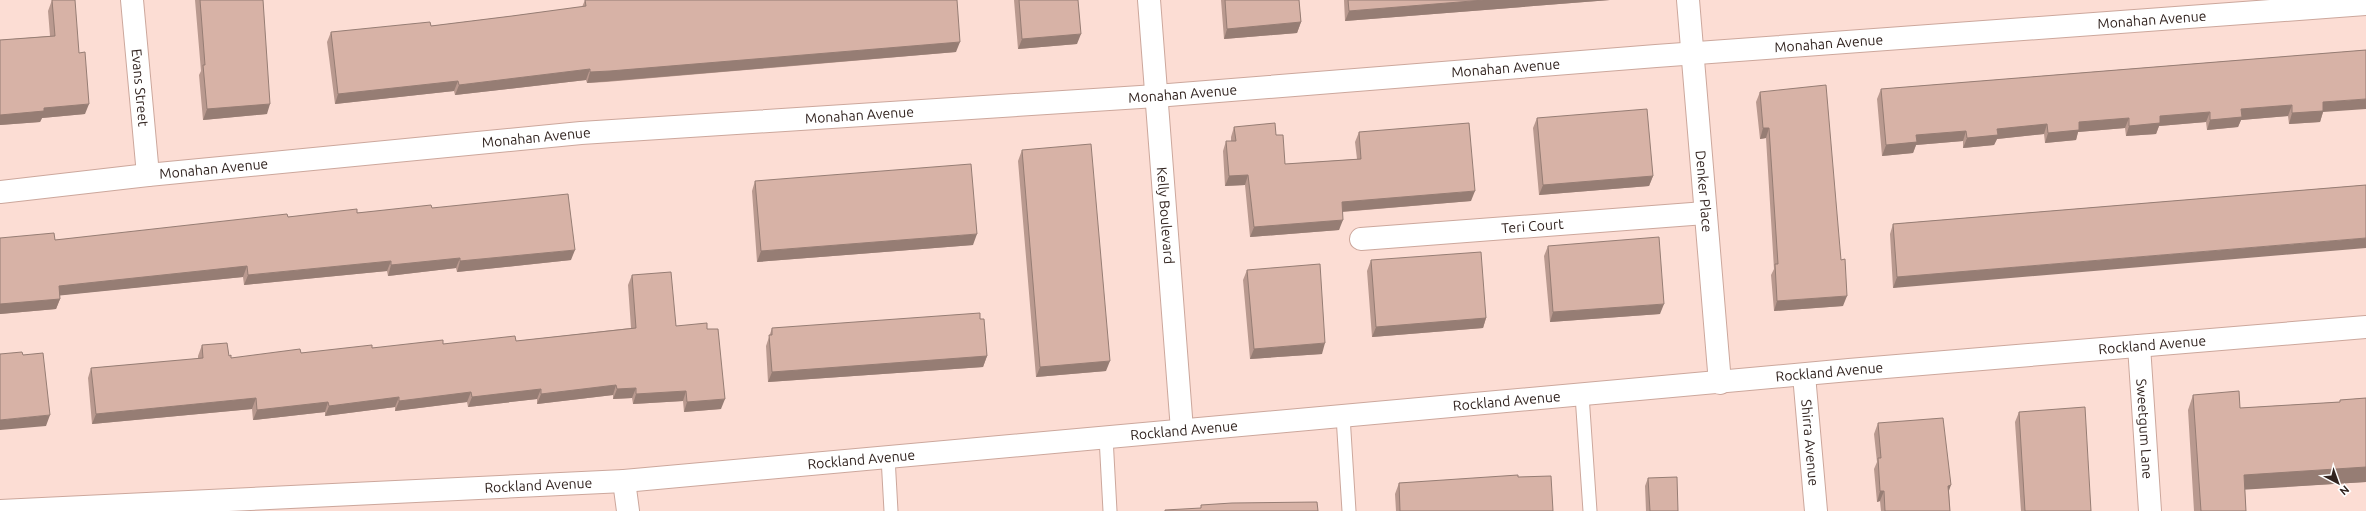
<svg xmlns="http://www.w3.org/2000/svg" width="2366" height="511" font-family="Ubuntu,sans-serif">
<style>
.lines{fill:none;stroke-linecap:round;stroke-linejoin:round}
.service-casing{stroke:#cca79c;stroke-width:15}
.minor-casing{stroke:#cca79c;stroke-width:24}
.tertiary-casing{stroke:#cca79c;stroke-width:24}
.service{stroke:#fff;stroke-width:13}
.minor{stroke:#fff;stroke-width:22}
.tertiary{stroke:#fff;stroke-width:22}
.wall{fill:#b9998f}
.shaded-wall{fill:#967d74}
.building{fill:#d7b2a6;stroke:#967d74}
.labels{text-anchor:middle;stroke-width:3.5;stroke-linejoin:round;paint-order:stroke}
.street-label{font-size:14px;fill:#31231f;stroke:#fff}
</style>
<rect width="100%" height="100%" fill="#fcddd4"/>
<g class="lines">
<defs>
<path id="service" d="M 1582,395 L 1590,511
M 1343,416 L 1349,511
M 1106,437 L 1110,511
M 888,457 L 891,511"/>
<g id="minor">
<path id="s1" d="M 132,0 L 148,175"/>
<path id="s2" d="M 1688,0 L 1720,383"/>
<path id="s3" d="M 0,192 L 148,175 L 581,133 L 1156,96 L 1656,56 L 2366,4"/>
<path id="s4" d="M 1361,239 L 1705,213"/>
<path id="s5" d="M 2139,346 L 2150,511"/>
<path id="s6" d="M 1804,375 L 1816,511"/>
<path d="M 624,481 L 628,511"/>
</g>
<g id="tertiary">
<path id="s7" d="M 1149,0 L 1182,430"/>
<path id="s8" d="M 0,511 L 624,481 L 1849,370 L 2366,327"/>
</g>
</defs>
<use href="#service" class="service-casing"/>
<use href="#minor" class="minor-casing"/>
<use href="#tertiary" class="tertiary-casing"/>
<use href="#service" class="service"/>
<use href="#minor" class="minor"/>
<use href="#tertiary" class="tertiary"/>
</g>
<path class="wall" d="M 52,0 L 79,53 L 85,114 L 42,118 L 40,122 L 0,125 L 0,40 L 50,36 L 48,11 Z
M 195,0 L 263,0 L 267,114 L 203,120 L 199,75 L 201,71 Z
M 585,0 L 957,0 L 956,52 L 606,82 L 587,83 L 586,80 L 455,95 L 454,91 L 335,104 L 327,42 L 331,32 L 431,26 L 512,16 L 582,7 Z
M 1014,0 L 1078,0 L 1077,44 L 1018,49 Z
M 1221,0 L 1299,0 L 1301,22 L 1297,33 L 1224,39 Z
M 1344,0 L 1610,0 L 1345,21 Z
M 2366,50 L 2323,112 L 2320,122 L 2289,124 L 2288,116 L 2241,120 L 2238,127 L 2207,130 L 2206,122 L 2159,126 L 2156,134 L 2126,136 L 2125,128 L 2078,132 L 2076,140 L 2045,143 L 2044,134 L 1997,139 L 1994,145 L 1963,148 L 1963,141 L 1916,145 L 1913,153 L 1882,156 L 1877,99 L 1881,89 Z
M 1760,92 L 1843,306 L 1774,311 L 1771,275 L 1774,269 L 1766,138 L 1760,139 L 1756,102 Z
M 1537,118 L 1653,176 L 1649,186 L 1539,195 L 1533,128 Z
M 1234,127 L 1276,135 L 1285,164 L 1357,159 L 1355,142 L 1359,132 L 1471,201 L 1342,212 L 1339,230 L 1250,237 L 1245,185 L 1225,186 L 1223,151 L 1226,141 L 1231,141 L 1231,137 Z
M 1022,150 L 1106,371 L 1036,377 L 1018,161 Z
M 755,181 L 973,245 L 757,262 L 752,191 Z
M 2366,185 L 1893,288 L 1890,234 L 1893,224 Z
M 432,208 L 571,260 L 457,272 L 456,268 L 388,276 L 387,271 L 244,285 L 243,277 L 60,295 L 60,299 L 56,309 L 0,314 L 0,238 L 55,240 L 288,217 Z
M 1548,246 L 1660,314 L 1550,322 L 1544,256 Z
M 1371,260 L 1486,318 L 1483,328 L 1372,337 L 1367,271 Z
M 1247,270 L 1322,354 L 1250,359 L 1243,280 Z
M 632,275 L 676,326 L 707,329 L 721,409 L 684,412 L 683,401 L 633,404 L 632,398 L 613,399 L 613,395 L 537,404 L 537,399 L 468,407 L 467,402 L 395,411 L 395,407 L 325,416 L 325,412 L 253,420 L 252,409 L 92,424 L 88,378 L 91,368 L 198,359 L 198,356 L 202,345 L 229,356 L 231,358 L 372,348 L 443,344 L 516,341 L 631,328 L 628,285 Z
M 980,319 L 987,356 L 983,367 L 768,382 L 766,346 L 772,328 Z
M 2193,395 L 2240,408 L 2340,402 L 2340,400 L 2366,398 L 2366,482 L 2245,489 L 2246,511 L 2194,511 L 2188,410 Z
M 2019,412 L 2091,511 L 2021,511 L 2015,422 Z
M 1878,423 L 1949,491 L 1950,511 L 1881,511 L 1880,501 L 1877,502 L 1874,469 L 1877,462 L 1874,434 Z
M 1518,477 L 1553,511 L 1396,511 L 1395,494 L 1399,483 Z
M 1648,478 L 1678,511 L 1646,511 L 1645,486 Z"/>
<path class="shaded-wall" d="M 1484,0 L 1610,0 L 1345,21 L 1349,11 Z
M 1301,22 L 1297,33 L 1224,39 L 1227,29 Z
M 1081,34 L 1077,44 L 1018,49 L 1022,39 Z
M 960,42 L 956,52 L 587,83 L 590,72 Z
M 590,69 L 586,80 L 455,95 L 459,85 Z
M 458,81 L 454,91 L 335,104 L 338,94 Z
M 2366,99 L 2366,109 L 2323,112 L 2320,122 L 2289,124 L 2292,113 L 2323,102 Z
M 89,104 L 85,114 L 42,118 L 40,122 L 0,125 L 0,115 L 44,108 Z
M 270,104 L 267,114 L 203,120 L 207,109 Z
M 2292,105 L 2288,116 L 2241,120 L 2238,127 L 2207,130 L 2210,120 L 2241,109 Z
M 2210,112 L 2206,122 L 2159,126 L 2156,134 L 2126,136 L 2129,126 L 2160,116 Z
M 2129,118 L 2125,128 L 2078,132 L 2076,140 L 2045,143 L 2048,133 L 2079,122 Z
M 2047,124 L 2044,134 L 1997,139 L 1994,145 L 1963,148 L 1967,138 L 1997,129 Z
M 1763,128 L 1769,128 L 1766,138 L 1760,139 Z
M 1966,131 L 1963,141 L 1916,145 L 1913,153 L 1882,156 L 1886,145 L 1916,135 Z
M 1248,175 L 1245,185 L 1225,186 L 1229,176 Z
M 1653,176 L 1649,186 L 1539,195 L 1543,185 Z
M 1475,191 L 1471,201 L 1338,212 L 1342,202 Z
M 1343,220 L 1339,230 L 1250,237 L 1254,227 Z
M 977,234 L 973,245 L 757,262 L 761,251 Z
M 2366,238 L 2366,248 L 1893,288 L 1897,277 Z
M 575,250 L 571,260 L 457,272 L 460,261 Z
M 460,258 L 456,268 L 388,276 L 391,265 Z
M 391,261 L 387,271 L 244,285 L 248,275 Z
M 247,266 L 243,277 L 55,296 L 59,286 Z
M 1847,296 L 1843,306 L 1774,311 L 1777,301 Z
M 60,299 L 56,309 L 0,314 L 0,304 Z
M 1664,304 L 1660,314 L 1550,322 L 1553,312 Z
M 1486,318 L 1483,328 L 1372,337 L 1376,327 Z
M 1325,343 L 1322,354 L 1250,359 L 1254,349 Z
M 987,356 L 983,367 L 768,382 L 772,372 Z
M 1110,361 L 1106,371 L 1036,377 L 1040,367 Z
M 616,385 L 613,395 L 537,404 L 541,394 Z
M 636,388 L 632,398 L 613,399 L 617,389 Z
M 541,389 L 537,399 L 468,407 L 472,397 Z
M 686,391 L 683,401 L 633,404 L 636,394 Z
M 471,392 L 467,402 L 395,411 L 399,401 Z
M 399,397 L 395,407 L 325,416 L 329,406 Z
M 256,398 L 252,409 L 92,424 L 96,414 Z
M 725,399 L 721,409 L 684,412 L 687,402 Z
M 328,402 L 325,412 L 253,420 L 257,410 Z
M 50,415 L 46,426 L 0,430 L 0,420 Z
M 2366,467 L 2366,482 L 2239,490 L 2244,475 Z
M 1951,485 L 1947,496 L 1948,486 Z
M 1880,491 L 1884,491 L 1880,501 L 1877,502 Z"/>
<path class="building" d="M 52,0 L 75,0 L 79,53 L 85,52 L 89,104 L 44,108 L 44,111 L 0,115 L 0,40 L 55,36 Z
M 200,0 L 263,0 L 270,104 L 207,109 L 203,65 L 205,65 Z
M 585,0 L 957,0 L 960,42 L 610,71 L 590,72 L 590,69 L 459,85 L 458,81 L 338,94 L 331,32 L 430,22 L 431,26 L 512,16 L 586,6 Z
M 1019,0 L 1078,0 L 1081,34 L 1022,39 Z
M 1225,0 L 1299,0 L 1301,22 L 1227,29 Z
M 1348,0 L 1484,0 L 1349,11 Z
M 2366,50 L 2366,99 L 2323,102 L 2323,111 L 2292,113 L 2292,105 L 2241,109 L 2242,117 L 2210,120 L 2210,112 L 2160,116 L 2160,123 L 2129,126 L 2129,118 L 2079,122 L 2079,130 L 2048,133 L 2047,124 L 1997,129 L 1998,135 L 1967,138 L 1966,131 L 1916,135 L 1917,142 L 1886,145 L 1881,89 Z
M 1826,85 L 1841,260 L 1845,259 L 1847,296 L 1777,301 L 1775,264 L 1778,264 L 1769,128 L 1763,128 L 1760,92 Z
M 1647,109 L 1653,176 L 1543,185 L 1537,118 Z
M 1275,123 L 1276,135 L 1283,135 L 1285,164 L 1361,159 L 1359,132 L 1469,123 L 1475,191 L 1342,202 L 1343,220 L 1254,227 L 1248,175 L 1229,176 L 1226,141 L 1236,141 L 1234,127 Z
M 1091,144 L 1110,361 L 1040,367 L 1022,150 Z
M 971,164 L 977,234 L 761,251 L 755,181 Z
M 2366,185 L 2366,238 L 1897,277 L 1893,224 Z
M 568,194 L 575,250 L 460,261 L 460,258 L 391,265 L 391,261 L 248,275 L 247,266 L 59,286 L 60,299 L 0,304 L 0,238 L 54,233 L 55,240 L 287,214 L 288,217 L 357,209 L 357,213 L 431,205 L 432,208 Z
M 1659,237 L 1664,304 L 1553,312 L 1548,246 Z
M 1481,252 L 1486,318 L 1376,327 L 1371,260 Z
M 1320,264 L 1325,343 L 1254,349 L 1247,270 Z
M 671,272 L 676,326 L 707,323 L 707,329 L 718,329 L 725,399 L 687,402 L 686,391 L 636,394 L 636,388 L 617,389 L 616,385 L 541,394 L 541,389 L 472,397 L 471,392 L 399,401 L 399,397 L 329,406 L 328,402 L 257,410 L 256,398 L 96,414 L 91,368 L 203,358 L 202,345 L 227,343 L 229,356 L 231,355 L 231,358 L 300,349 L 301,353 L 372,345 L 372,348 L 443,340 L 443,344 L 515,336 L 516,341 L 636,328 L 632,275 Z
M 980,313 L 980,319 L 984,319 L 987,356 L 772,372 L 769,335 L 772,335 L 772,328 Z
M 22,352 L 23,355 L 43,353 L 50,415 L 0,420 L 0,354 Z
M 2239,391 L 2240,408 L 2340,402 L 2340,400 L 2366,398 L 2366,467 L 2244,475 L 2246,511 L 2201,511 L 2193,395 Z
M 2085,407 L 2091,511 L 2025,511 L 2019,412 Z
M 1943,418 L 1951,485 L 1948,486 L 1950,511 L 1885,511 L 1884,491 L 1880,491 L 1878,458 L 1881,458 L 1878,423 Z
M 1518,475 L 1518,477 L 1551,476 L 1553,511 L 1400,511 L 1399,483 Z
M 1677,477 L 1678,511 L 1650,511 L 1648,478 Z
M 1317,502 L 1318,511 L 1165,511 L 1165,510 L 1201,508 L 1201,505 L 1232,503 Z"/>
<g class="labels">
<g class="street-label">
<text dy="5" stroke="none"><textPath href="#s3" startOffset="2159">Monahan Avenue</textPath></text>
<text dy="5" stroke="none"><textPath href="#s3" startOffset="1835">Monahan Avenue</textPath></text>
<text dy="5" stroke="none"><textPath href="#s3" startOffset="1511">Monahan Avenue</textPath></text>
<text dy="5" stroke="none"><textPath href="#s1" startOffset="88">Evans Street</textPath></text>
<text dy="5" stroke="none"><textPath href="#s3" startOffset="1187">Monahan Avenue</textPath></text>
<text dy="5" stroke="none"><textPath href="#s3" startOffset="863">Monahan Avenue</textPath></text>
<text dy="5" stroke="none"><textPath href="#s3" startOffset="539">Monahan Avenue</textPath></text>
<text dy="5" stroke="none"><textPath href="#s3" startOffset="215">Monahan Avenue</textPath></text>
<text dy="5" stroke="none"><textPath href="#s2" startOffset="192">Denker Place</textPath></text>
<text dy="5" stroke="none"><textPath href="#s7" startOffset="216">Kelly Boulevard</textPath></text>
<text dy="5" stroke="none"><textPath href="#s4" startOffset="172">Teri Court</textPath></text>
<text dy="5" stroke="none"><textPath href="#s8" startOffset="2159">Rockland Avenue</textPath></text>
<text dy="5" stroke="none"><textPath href="#s8" startOffset="1835">Rockland Avenue</textPath></text>
<text dy="5" stroke="none"><textPath href="#s8" startOffset="1511">Rockland Avenue</textPath></text>
<text dy="5" stroke="none"><textPath href="#s5" startOffset="83">Sweetgum Lane</textPath></text>
<text dy="5" stroke="none"><textPath href="#s8" startOffset="1187">Rockland Avenue</textPath></text>
<text dy="5" stroke="none"><textPath href="#s6" startOffset="68">Shirra Avenue</textPath></text>
<text dy="5" stroke="none"><textPath href="#s8" startOffset="863">Rockland Avenue</textPath></text>
<text dy="5" stroke="none"><textPath href="#s8" startOffset="539">Rockland Avenue</textPath></text>
</g>
</g>
<g transform="translate(2338 483) rotate(139)" stroke="#ffffff" stroke-width="3" paint-order="stroke">
<path d="M0-3L7 15L0 10L-7 15Z" fill="#31231f"/>
<text y="-6" font-size="11" font-weight="bold" text-anchor="middle" fill="#31231f">N</text>
</g>
</svg>
